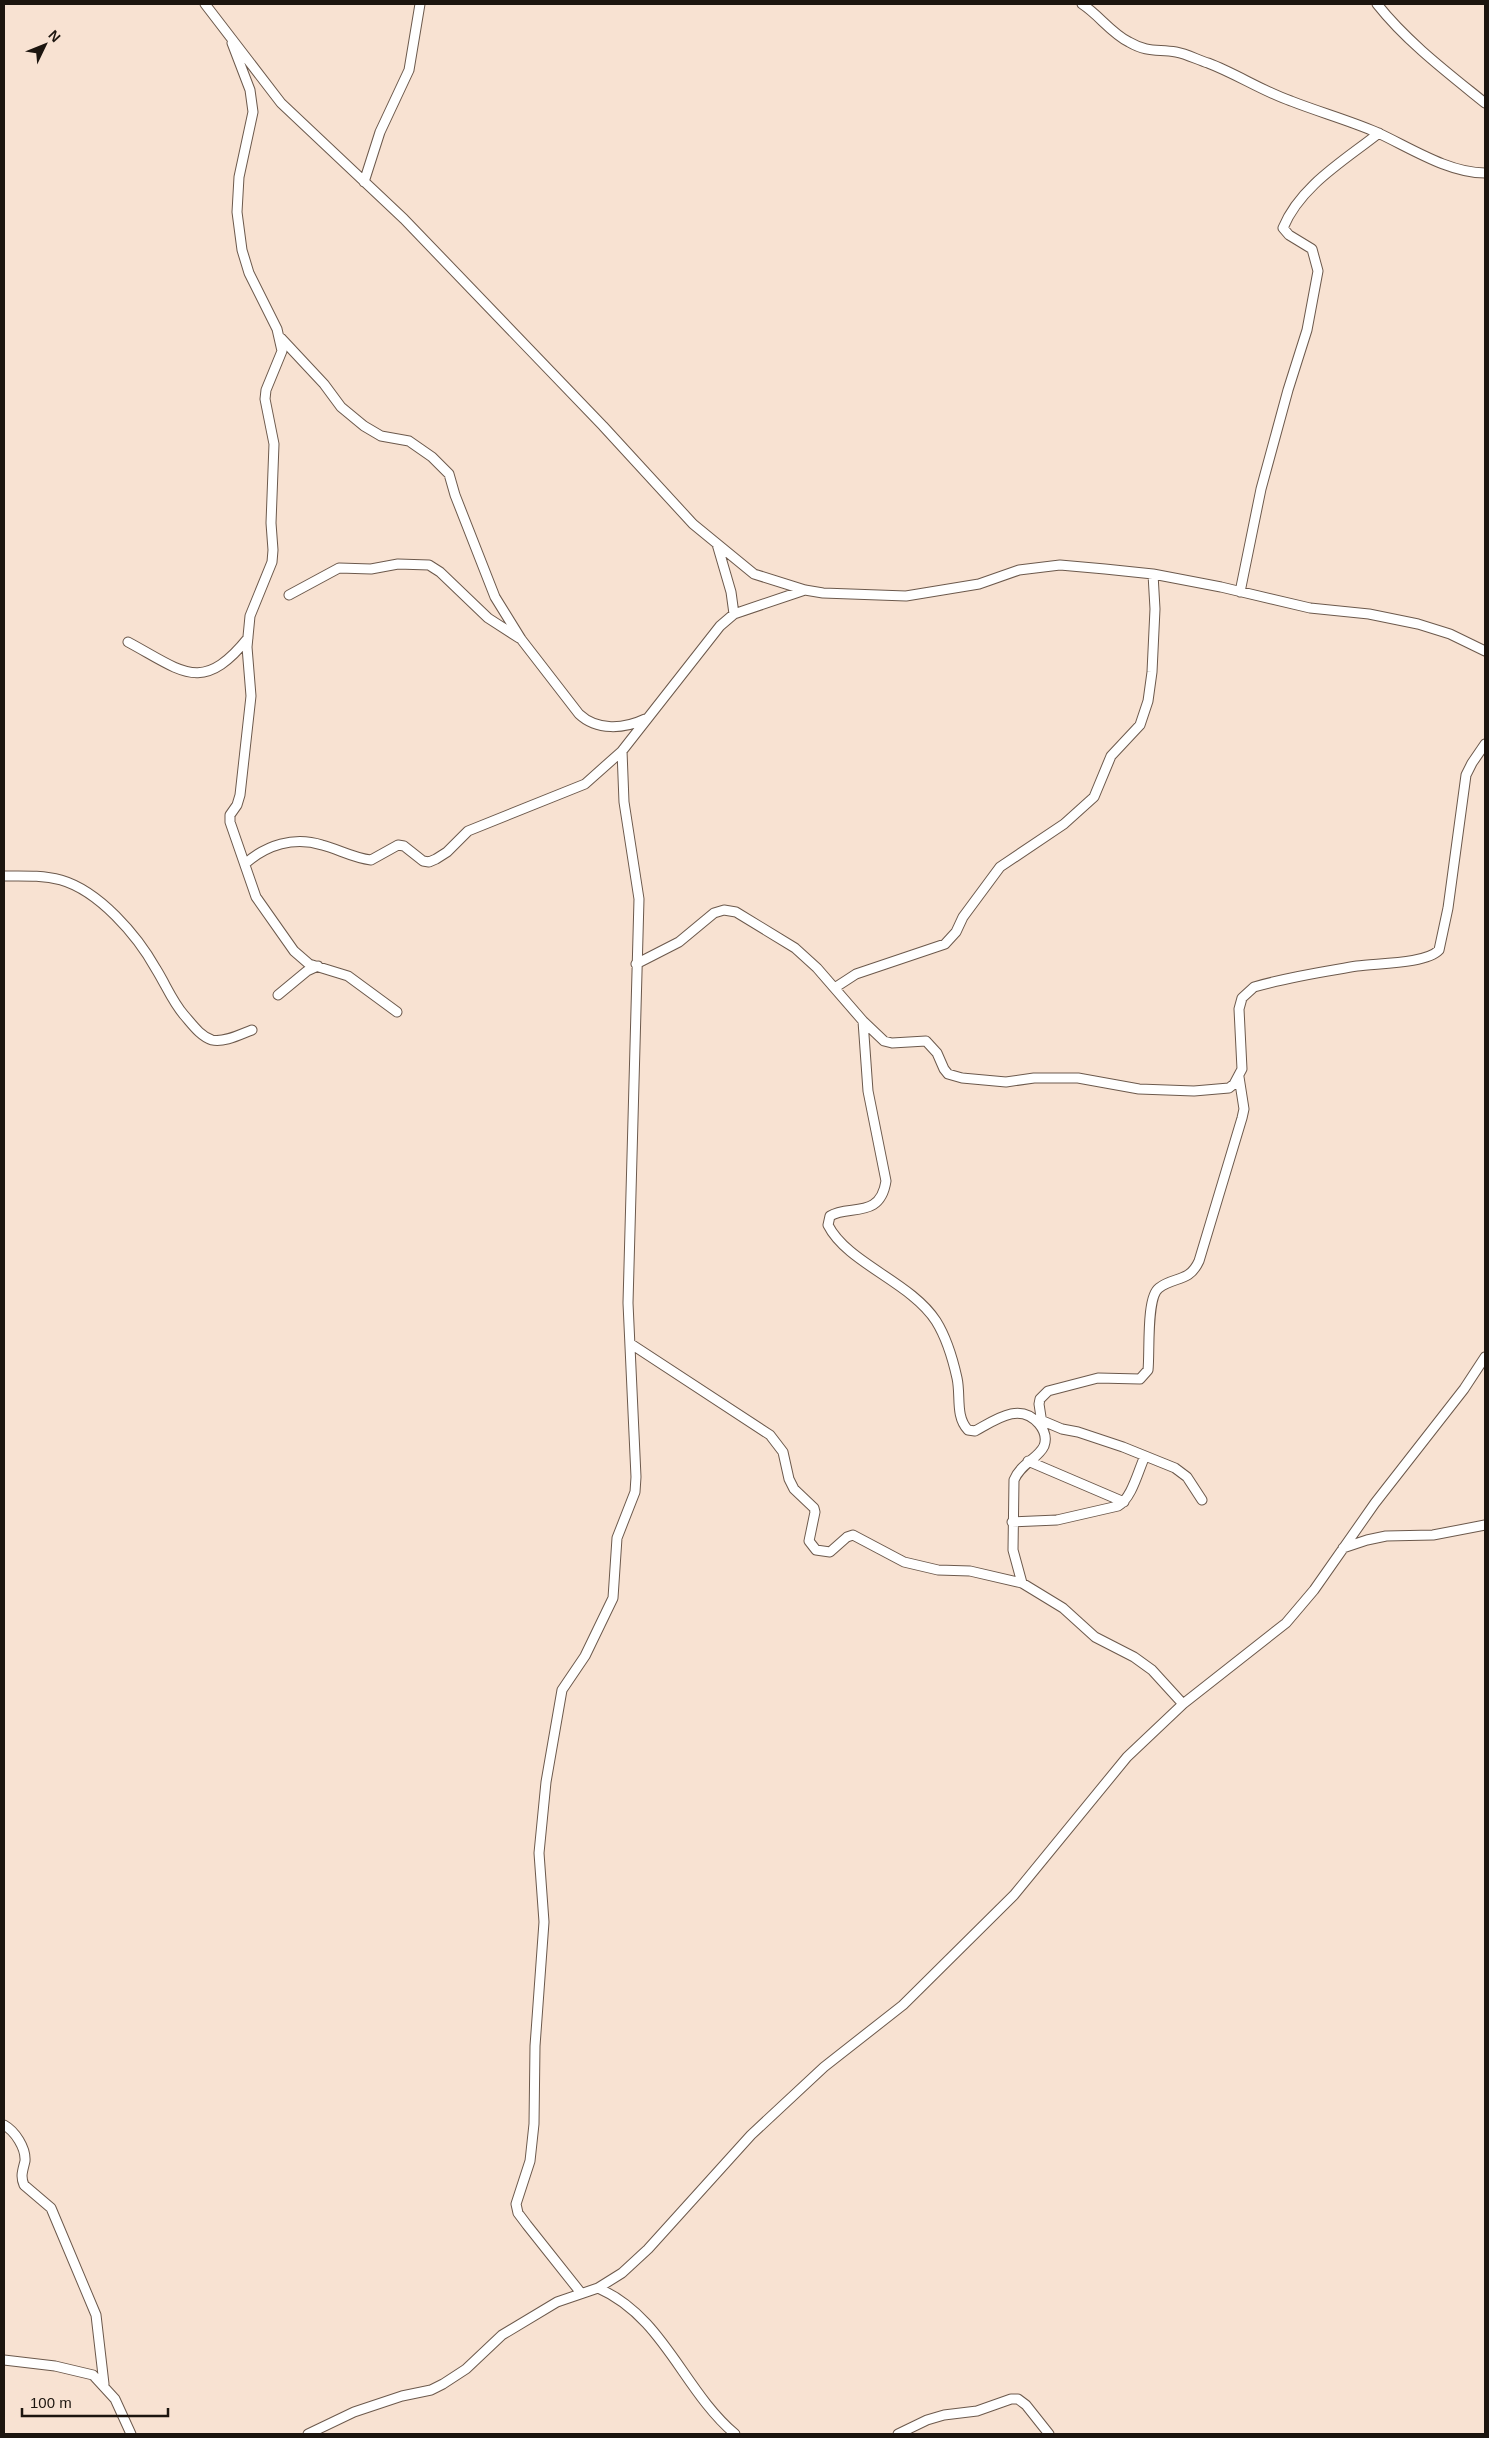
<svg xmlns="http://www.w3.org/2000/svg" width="1489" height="2438" font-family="Helvetica,sans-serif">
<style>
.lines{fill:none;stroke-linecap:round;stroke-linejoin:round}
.street-casing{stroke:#6c594c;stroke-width:11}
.street{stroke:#fff;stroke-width:9}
</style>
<rect width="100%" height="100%" fill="#f8e2d2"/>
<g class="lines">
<defs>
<path id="street" d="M 205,4 L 281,103 L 404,219 L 603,426 L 693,524 L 754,574 L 805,590 L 823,593 L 906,596 L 979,584 L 1019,570 L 1060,565 L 1105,569 L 1153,574 L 1221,587 L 1310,608 L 1369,614 L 1418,624 L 1450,634 L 1485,651
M 1082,4 C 1099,15 1111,33 1129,42 C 1148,53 1157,49 1176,52 C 1187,54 1198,60 1208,63 C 1237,74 1262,91 1291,101 C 1319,112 1348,120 1376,132 C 1409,147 1448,173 1485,173
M 1377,4 C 1407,42 1448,73 1485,103
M 232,43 L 250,90 L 253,112 L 239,177 L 237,212 L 242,250 L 249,273 L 277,329 L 282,351 L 266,390 L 265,399 L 274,444 L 271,523 L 273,550 L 272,562 L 250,616 L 247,647 L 251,696 L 240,795 L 237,805 L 230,815 L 230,822 L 256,897 L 294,951 L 309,964 L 348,976 L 397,1012
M 364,182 L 380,132 L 409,70 L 420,4
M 281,338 L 324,384 L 341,407 L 364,426 L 381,436 L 409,441 L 432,457 L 449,474 L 455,495 L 495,597 L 521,639 L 579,714 C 597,731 624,729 645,719
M 717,544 L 731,592 L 734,614
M 1240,592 L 1261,489 L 1288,390 L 1307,330 L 1318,271 L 1312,249 L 1289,235 L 1283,228 C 1300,186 1345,160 1379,133
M 289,595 L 339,568 L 371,569 L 398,564 L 429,565 L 440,572 L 488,618 L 519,638
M 128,642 C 182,671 202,695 248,638
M 245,864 C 266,845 294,836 322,845 C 338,849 353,858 371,860 L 398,845 L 404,846 L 423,861 L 429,862 L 436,859 L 447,852 L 468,831 L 585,784 L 622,751
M 4,876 C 23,876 42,875 61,880 C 99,891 137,935 156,969 C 166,985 172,1001 184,1015 C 192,1024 200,1036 212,1040 C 224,1043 241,1034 252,1030
M 636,964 L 679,942 L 714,913 L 724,910 L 736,912 L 795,948 L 817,968 L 863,1021 L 884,1041 L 892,1043 L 926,1041 L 937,1053 L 944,1069 L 948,1074 L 962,1078 L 1006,1082 L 1034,1078 L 1078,1078 L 1139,1089 L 1194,1091 L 1229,1088 L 1234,1084 L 1242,1069 L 1239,1009 L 1242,998 L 1254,987 C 1288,977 1323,972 1357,966 C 1377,963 1426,964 1439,950 L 1448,908 L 1466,775 L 1472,763 L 1485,744
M 836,987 L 856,974 L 945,944 L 956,932 L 963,917 L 1000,867 L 1064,824 L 1094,797 L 1111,756 L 1140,725 L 1148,701 L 1152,672 L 1155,609 L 1153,574
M 278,995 L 307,971 L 318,966
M 863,1021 L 868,1091 L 886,1181 C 880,1220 849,1204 830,1216 L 828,1225 C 847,1263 911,1282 936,1321 C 946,1337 953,1360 957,1378 C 961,1396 955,1416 968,1430 L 975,1431 C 995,1420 1020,1401 1039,1424 C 1044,1430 1047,1438 1044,1446 C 1038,1459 1021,1463 1014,1480 L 1013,1550 L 1022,1583
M 631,1344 L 770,1435 L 783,1452 L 789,1479 L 794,1489 L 814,1508 L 815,1512 L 809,1541 L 816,1550 L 830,1552 L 847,1537 L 853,1535 L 904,1562 L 938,1570 L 970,1571 L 1022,1583 L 1063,1608 L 1095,1637 L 1134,1657 L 1152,1670 L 1183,1704
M 1043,1421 L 1062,1429 L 1078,1432 L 1123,1447 L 1175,1468 L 1187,1477 L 1202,1500
M 1043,1430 L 1039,1404 L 1040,1399 L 1048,1391 L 1098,1378 L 1140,1379 L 1148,1370 C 1150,1353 1146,1297 1159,1288 C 1174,1276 1189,1283 1199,1261 L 1242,1118 L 1244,1109 L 1239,1077
M 1028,1461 L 1124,1502
M 1012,1522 L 1057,1520 L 1118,1506 C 1132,1498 1138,1471 1145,1456
M 1343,1548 L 1367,1540 L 1386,1536 L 1433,1535 L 1485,1525
M 4,2125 C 15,2131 26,2148 25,2161 C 23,2170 20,2176 24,2185 L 51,2208 L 96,2315 L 104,2384
M 598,2288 C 664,2317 683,2390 735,2434
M 581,2293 L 527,2225 L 518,2213 L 516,2204 L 530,2161 L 534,2124 L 535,2046 L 544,1922 L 539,1853 L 546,1782 L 562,1690 L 585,1656 L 613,1598 L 617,1538 L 635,1492 L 636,1477 L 628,1303 L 639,899 L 624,802 L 622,751 L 720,626 L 734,614 L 805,590
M 4,2360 L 55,2366 L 93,2375 L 115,2399 L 131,2434
M 308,2434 L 354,2412 L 402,2396 L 431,2390 L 443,2384 L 466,2369 L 502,2335 L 557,2302 L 598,2288 L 622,2273 L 648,2249 L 751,2135 L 824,2067 L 903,2005 L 1014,1895 L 1127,1757 L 1183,1704 L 1286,1623 L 1314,1590 L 1375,1503 L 1464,1389 L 1485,1357
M 898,2434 L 927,2420 L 944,2415 L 977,2411 L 1011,2399 L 1018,2399 L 1026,2405 L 1049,2434"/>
</defs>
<use href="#street" class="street-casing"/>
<use href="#street" class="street"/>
</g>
<rect width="1489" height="2438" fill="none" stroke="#1c150f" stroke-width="10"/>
<g transform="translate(45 45) rotate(47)" stroke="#f8e2d2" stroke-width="4" paint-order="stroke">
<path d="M0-4L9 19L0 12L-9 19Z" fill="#1c150f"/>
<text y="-8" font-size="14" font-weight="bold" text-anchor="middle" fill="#1c150f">N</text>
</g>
<path d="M22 2408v8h146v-8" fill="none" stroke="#1c150f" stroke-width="2.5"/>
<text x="30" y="2408" font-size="15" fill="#1c150f" stroke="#f8e2d2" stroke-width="4" paint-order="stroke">100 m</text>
</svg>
